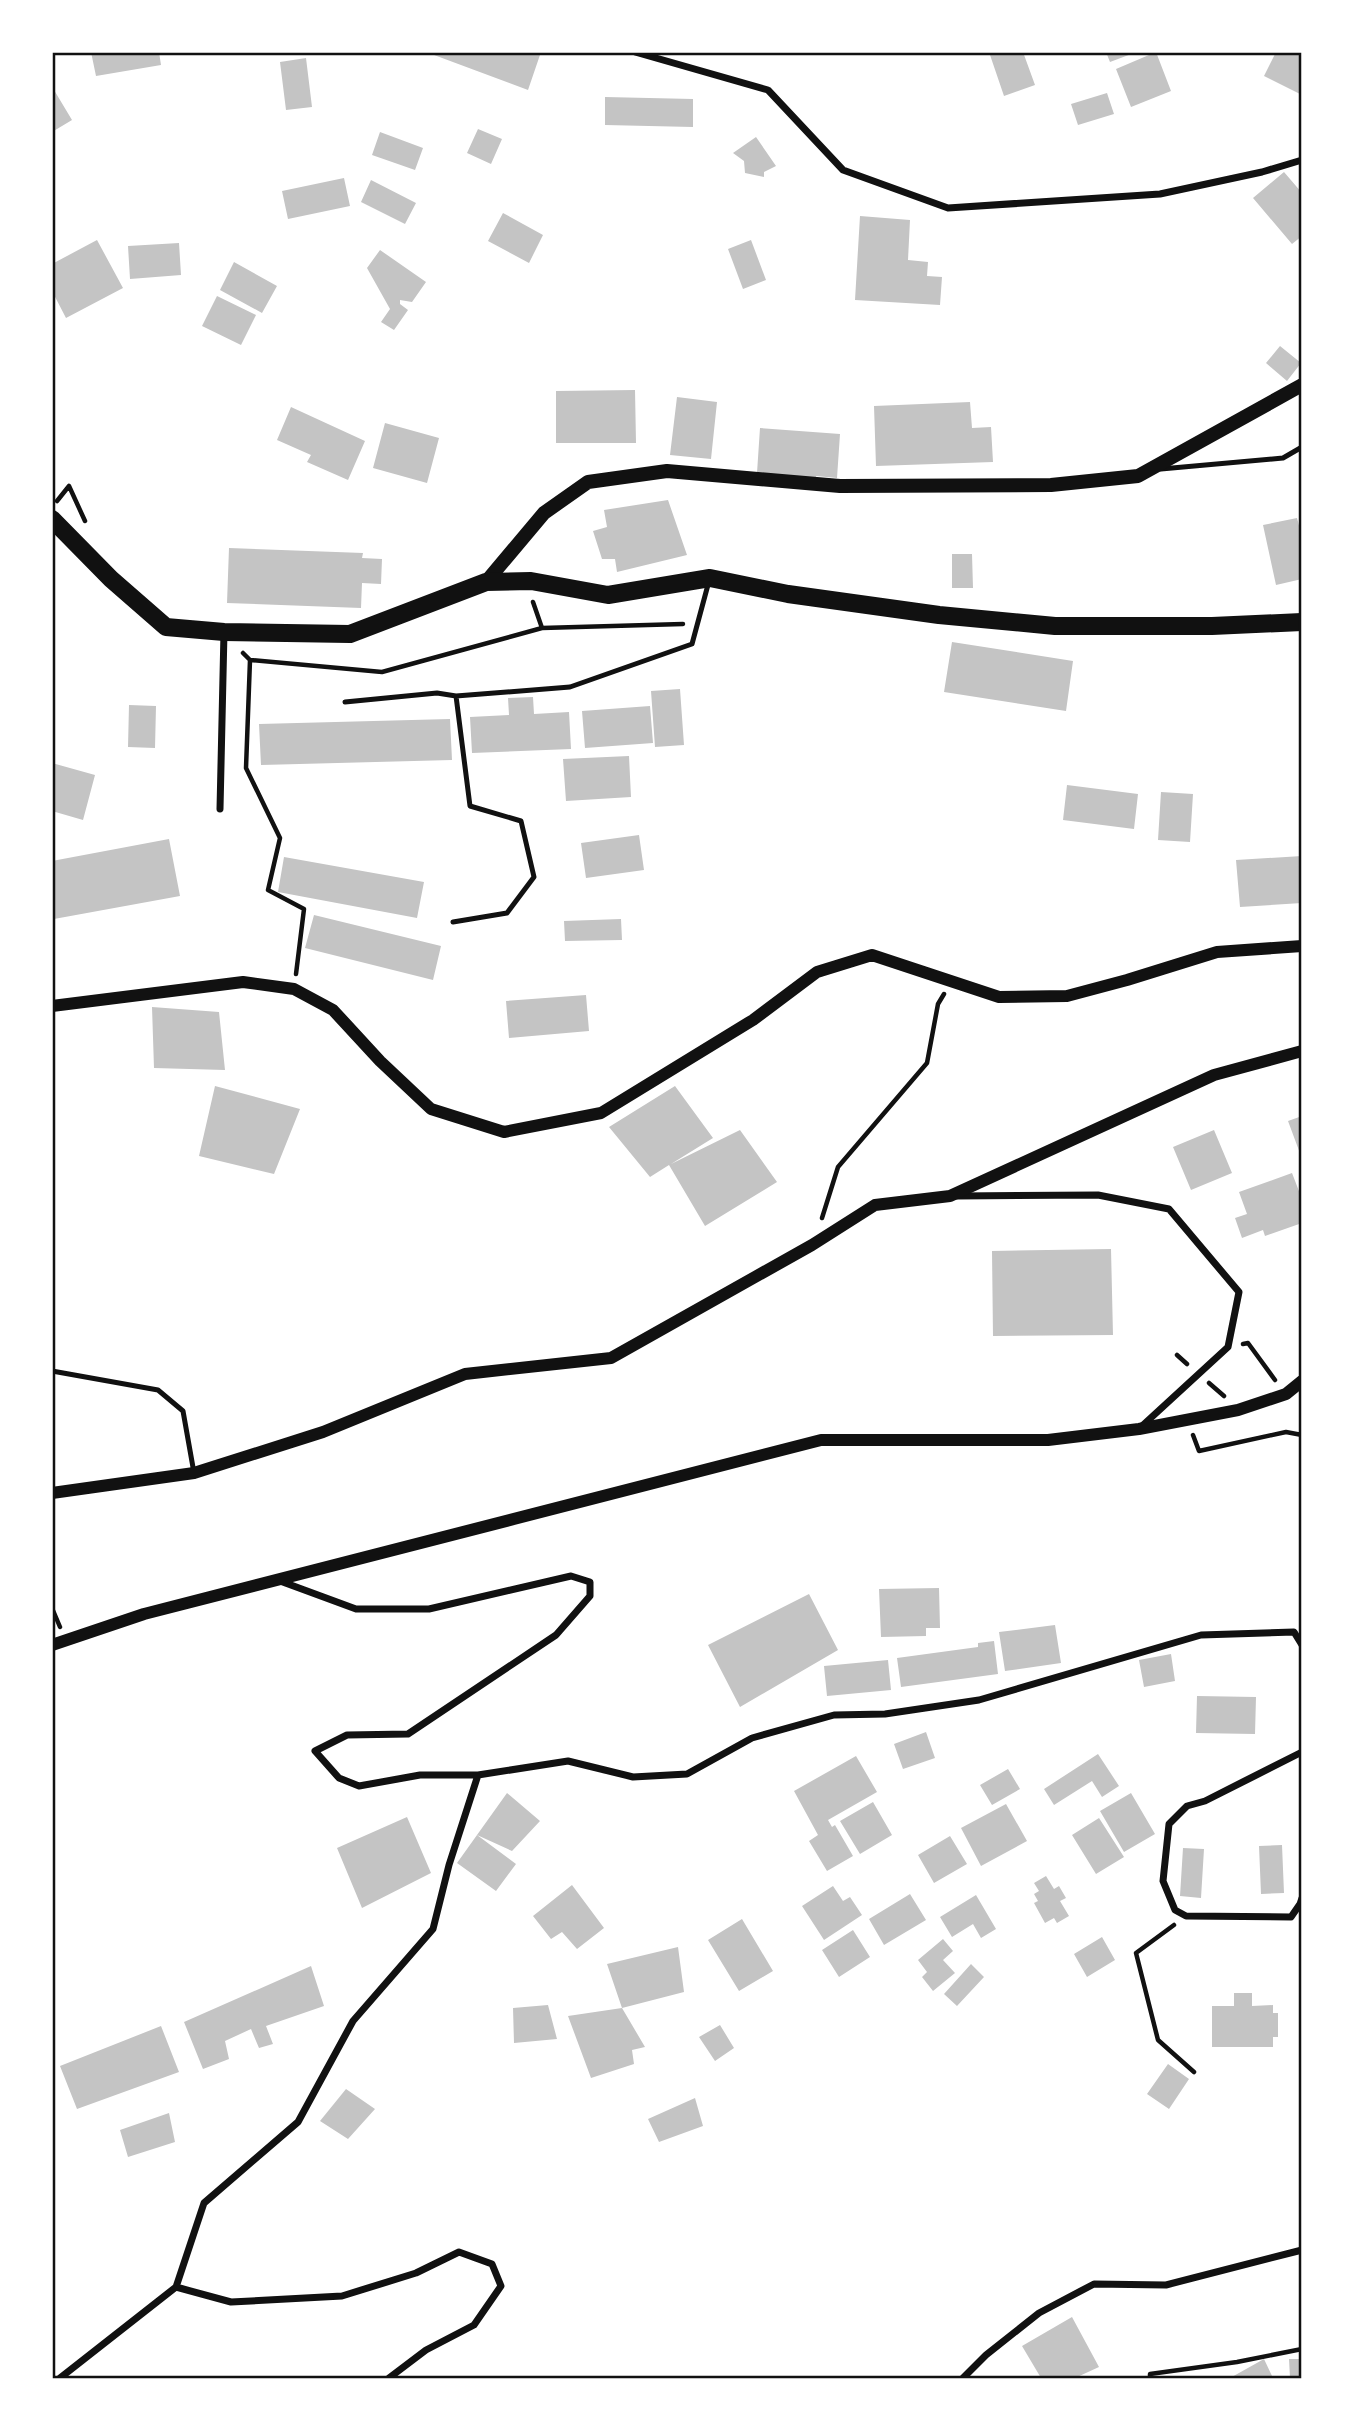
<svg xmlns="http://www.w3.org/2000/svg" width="1354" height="2431" font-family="Rubik,sans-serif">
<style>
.building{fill:#c4c4c4}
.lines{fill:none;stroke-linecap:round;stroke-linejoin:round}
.path{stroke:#111;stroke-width:4.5}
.service{stroke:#111;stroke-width:5}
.minor{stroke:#111;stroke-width:7}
.tertiary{stroke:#111;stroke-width:12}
.secondary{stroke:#111;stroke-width:14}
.primary{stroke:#111;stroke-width:18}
.neatline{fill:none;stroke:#111;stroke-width:2.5}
</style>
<rect width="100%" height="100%" fill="#fff"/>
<path class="building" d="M 91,52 L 159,52 L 161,65 L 96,76 Z
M 426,52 L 541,52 L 528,90 Z
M 989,52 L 1023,52 L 1035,85 L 1004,96 Z
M 1106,52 L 1134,52 L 1134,53 L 1110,62 Z
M 1156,52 L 1171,91 L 1131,107 L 1116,69 Z
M 1276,52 L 1302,52 L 1302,95 L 1264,76 Z
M 306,58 L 312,107 L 286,110 L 280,62 Z
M 54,90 L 72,120 L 52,132 L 52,91 Z
M 1107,93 L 1114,114 L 1078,125 L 1071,104 Z
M 605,97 L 693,99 L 693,127 L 605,125 Z
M 478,129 L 502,139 L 491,164 L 467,153 Z
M 380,132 L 423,148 L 415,170 L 372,155 Z
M 756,137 L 776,166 L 764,172 L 764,177 L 745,173 L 744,161 L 733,153 Z
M 1284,172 L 1302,193 L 1302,236 L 1292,244 L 1253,198 Z
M 344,178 L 350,206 L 288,219 L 282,191 Z
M 371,180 L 416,203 L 405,224 L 361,202 Z
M 503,213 L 543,235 L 529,263 L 488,241 Z
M 860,216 L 910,220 L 908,260 L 928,262 L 927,276 L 942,277 L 940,305 L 855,300 Z
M 97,240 L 123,288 L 66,318 L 52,291 L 52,264 Z
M 751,240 L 766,280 L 743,289 L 728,249 Z
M 179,243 L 181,275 L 130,279 L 128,246 Z
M 380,250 L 426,282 L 412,302 L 400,300 L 400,304 L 408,310 L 394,330 L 381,322 L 390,309 L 367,268 Z
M 234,262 L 277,286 L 262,313 L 220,290 Z
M 217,296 L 256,315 L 241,345 L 202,326 Z
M 1280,346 L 1301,363 L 1287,381 L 1266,363 Z
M 635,390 L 636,443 L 556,443 L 556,391 Z
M 677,397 L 717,402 L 711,459 L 670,455 Z
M 970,402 L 972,428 L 991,427 L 993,462 L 876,466 L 874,406 Z
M 291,407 L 365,441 L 348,480 L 307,462 L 311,455 L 277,440 Z
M 385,423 L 439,438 L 427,483 L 373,468 Z
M 760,428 L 840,434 L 837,478 L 816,476 L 816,480 L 757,473 Z
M 668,500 L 687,555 L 617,572 L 615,559 L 602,559 L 593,531 L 607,527 L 604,510 Z
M 1297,518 L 1302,537 L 1302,579 L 1276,585 L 1263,525 Z
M 229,548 L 363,553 L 362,558 L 382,559 L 381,584 L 362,583 L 361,608 L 227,603 Z
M 952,554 L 972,554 L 973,588 L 952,588 Z
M 952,642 L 1073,661 L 1066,711 L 944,692 Z
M 680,689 L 684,745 L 655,747 L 651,691 Z
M 533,697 L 534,714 L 569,712 L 571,749 L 472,753 L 470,717 L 509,715 L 508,698 Z
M 129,705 L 156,706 L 155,748 L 128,747 Z
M 650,706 L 653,743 L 585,748 L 582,711 Z
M 450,719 L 452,760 L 261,765 L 259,724 Z
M 629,756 L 631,797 L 566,801 L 563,759 Z
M 52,763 L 95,775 L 83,820 L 52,811 Z
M 1067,785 L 1138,794 L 1134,829 L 1063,820 Z
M 1161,792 L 1193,794 L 1190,842 L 1158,840 Z
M 639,835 L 644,870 L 586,878 L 581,843 Z
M 169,839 L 180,896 L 54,919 L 52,861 Z
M 1302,856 L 1302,903 L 1240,907 L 1236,860 Z
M 284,857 L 424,882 L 417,918 L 278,892 Z
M 314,915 L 441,946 L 433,980 L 305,948 Z
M 621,919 L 622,940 L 565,941 L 564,921 Z
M 586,995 L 589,1031 L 509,1038 L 506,1001 Z
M 152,1007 L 219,1012 L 225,1070 L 154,1068 Z
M 215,1086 L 300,1109 L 274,1174 L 199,1156 Z
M 675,1086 L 713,1138 L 671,1164 L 740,1130 L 777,1182 L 705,1226 L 669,1165 L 650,1177 L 609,1127 Z
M 1302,1116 L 1302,1156 L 1301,1156 L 1288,1121 Z
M 1214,1130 L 1232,1173 L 1191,1190 L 1173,1147 Z
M 1292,1173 L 1302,1199 L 1302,1223 L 1265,1236 L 1263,1230 L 1242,1238 L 1235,1218 L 1247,1214 L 1239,1192 Z
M 1111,1249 L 1113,1335 L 993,1336 L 992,1251 Z
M 939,1588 L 940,1628 L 926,1628 L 926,1636 L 881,1637 L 879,1589 Z
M 809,1594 L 838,1650 L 740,1707 L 708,1645 Z
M 1055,1625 L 1061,1663 L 1005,1671 L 999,1632 Z
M 994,1641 L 998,1674 L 901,1687 L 897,1658 L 978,1647 L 978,1643 Z
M 1171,1654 L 1175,1681 L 1144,1687 L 1139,1660 Z
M 888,1660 L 891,1690 L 827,1696 L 824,1666 Z
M 1197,1696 L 1256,1697 L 1255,1734 L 1196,1733 Z
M 926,1732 L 935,1758 L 903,1769 L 894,1744 Z
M 1098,1754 L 1119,1786 L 1102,1797 L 1092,1781 L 1054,1805 L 1044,1789 Z
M 856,1756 L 877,1792 L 828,1820 L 832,1827 L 835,1825 L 853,1856 L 827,1871 L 809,1841 L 818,1835 L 794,1791 Z
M 1008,1769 L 1020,1789 L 992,1805 L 980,1785 Z
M 507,1793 L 540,1821 L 512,1851 L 477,1835 Z
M 1131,1793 L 1155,1834 L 1124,1852 L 1100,1811 Z
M 873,1802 L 892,1835 L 860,1854 L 840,1821 Z
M 1006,1804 L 1027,1841 L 981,1866 L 961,1828 Z
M 407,1817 L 431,1873 L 362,1908 L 337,1848 Z
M 1099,1818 L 1124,1857 L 1096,1874 L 1072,1835 Z
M 477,1835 L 516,1864 L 496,1891 L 457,1863 Z
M 950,1836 L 967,1864 L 934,1883 L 918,1855 Z
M 1282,1845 L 1284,1893 L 1261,1894 L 1259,1846 Z
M 1183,1848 L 1204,1849 L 1201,1898 L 1180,1896 Z
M 1046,1876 L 1054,1889 L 1059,1886 L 1066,1898 L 1060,1901 L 1069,1916 L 1057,1923 L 1054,1918 L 1045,1923 L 1034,1903 L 1038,1901 L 1034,1894 L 1039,1891 L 1034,1883 Z
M 572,1885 L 604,1928 L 577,1949 L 562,1932 L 551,1939 L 533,1916 Z
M 833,1886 L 843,1901 L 850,1897 L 862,1915 L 824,1940 L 802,1906 Z
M 910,1894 L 926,1920 L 884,1945 L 869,1919 Z
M 976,1895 L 996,1929 L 981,1938 L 973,1924 L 952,1937 L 940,1917 Z
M 742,1919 L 773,1971 L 739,1991 L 708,1940 Z
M 853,1930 L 870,1957 L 839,1977 L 822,1950 Z
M 1102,1937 L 1115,1960 L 1087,1977 L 1074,1954 Z
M 943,1939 L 953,1951 L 943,1960 L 955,1973 L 933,1991 L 922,1977 L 927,1972 L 918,1960 Z
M 678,1947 L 684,1992 L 622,2008 L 607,1964 Z
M 971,1964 L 984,1977 L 957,2006 L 944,1994 Z
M 311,1966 L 324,2006 L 266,2026 L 273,2044 L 259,2048 L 251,2029 L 225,2041 L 229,2059 L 203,2069 L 184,2022 Z
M 1234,1993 L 1252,1993 L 1252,2006 L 1273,2005 L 1273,2013 L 1278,2013 L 1278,2037 L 1273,2037 L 1273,2047 L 1212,2047 L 1212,2006 L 1234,2006 Z
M 548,2005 L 557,2039 L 514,2043 L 513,2008 Z
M 622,2008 L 645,2047 L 632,2050 L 634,2064 L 591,2078 L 568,2016 Z
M 720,2025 L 734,2048 L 715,2061 L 699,2037 Z
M 161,2026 L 179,2072 L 77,2109 L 60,2066 Z
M 1168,2064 L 1189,2079 L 1169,2109 L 1147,2094 Z
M 346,2089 L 375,2109 L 348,2139 L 320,2121 Z
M 695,2098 L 703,2126 L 659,2142 L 648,2119 Z
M 169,2113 L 175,2142 L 128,2157 L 120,2130 Z
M 1072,2317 L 1099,2367 L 1075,2378 L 1041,2378 L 1022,2346 Z
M 1264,2359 L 1273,2378 L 1230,2378 Z
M 1289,2359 L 1302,2359 L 1302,2378 L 1290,2378 Z"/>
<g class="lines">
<path class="path" d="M 57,501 L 69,486 L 85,521
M 533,602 L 542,628
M 243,653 L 250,660 L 382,672 L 542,628 L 683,624
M 250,660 L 246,768 L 280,838 L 268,890 L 304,909 L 296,974
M 822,1218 L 838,1167 L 927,1063 L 938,1004 L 944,994
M 1243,1344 L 1248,1343 L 1275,1380
M 1177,1355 L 1187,1364
M 1209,1383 L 1224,1396
M 1193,1435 L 1199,1451 L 1286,1432 L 1302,1435
M 52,1608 L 60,1627
M 1174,1925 L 1136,1953 L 1158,2040 L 1194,2072
M 1150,2378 L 1150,2374 L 1237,2362 L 1302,2349"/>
<path class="service" d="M 1161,469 L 1283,458 L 1302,447
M 345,702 L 437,693 L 456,696 L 570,687 L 692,644 L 709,581
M 453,922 L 507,913 L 534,877 L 521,821 L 470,806 L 456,696
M 52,1371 L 158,1390 L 183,1411 L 194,1473"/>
<path class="minor" d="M 635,52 L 768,90 L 843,170 L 948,208 L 1160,194 L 1262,172 L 1302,160
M 220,809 L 224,632
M 957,1196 L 1098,1195 L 1169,1209 L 1239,1292 L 1228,1347 L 1142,1426
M 280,1581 L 356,1609 L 429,1609 L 571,1576 L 590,1582 L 590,1596 L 556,1635 L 408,1734 L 347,1735 L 315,1751 L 339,1778 L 359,1786 L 420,1775 L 478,1775 L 568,1761 L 633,1777 L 687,1774 L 752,1738 L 834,1715 L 885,1714 L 979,1700 L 1201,1635 L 1294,1632 L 1302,1645
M 1302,1752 L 1205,1801 L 1187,1806 L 1169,1824 L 1163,1881 L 1175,1910 L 1186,1916 L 1291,1917 L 1300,1904 L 1302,1898
M 176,2287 L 231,2302 L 342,2296 L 416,2273 L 459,2252 L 492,2264 L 501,2286 L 474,2325 L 426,2350 L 389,2378
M 60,2378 L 176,2287 L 204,2203 L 298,2122 L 353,2021 L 433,1929 L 449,1865 L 478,1775
M 963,2378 L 986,2355 L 1039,2313 L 1094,2284 L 1166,2285 L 1302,2250"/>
<path class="tertiary" d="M 52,1006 L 243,982 L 294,989 L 333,1010 L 380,1061 L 431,1109 L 504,1132 L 601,1113 L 753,1020 L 817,972 L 872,955 L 999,997 L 1067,996 L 1127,980 L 1217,952 L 1302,946
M 52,1493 L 194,1473 L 323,1432 L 465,1374 L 611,1358 L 812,1245 L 875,1205 L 950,1196 L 1214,1075 L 1302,1051
M 52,1645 L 144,1614 L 821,1440 L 1048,1440 L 1139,1429 L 1238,1410 L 1286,1394 L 1302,1381"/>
<path class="secondary" d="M 486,582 L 544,513 L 588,482 L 667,471 L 840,486 L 1051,485 L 1138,476 L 1302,385"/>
<path class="primary" d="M 52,519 L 111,579 L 166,627 L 224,632 L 350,634 L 486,582 L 531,581 L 608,595 L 710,578 L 788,594 L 939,615 L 1055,626 L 1212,626 L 1302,622"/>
</g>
<rect width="1354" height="2431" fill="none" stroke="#ffffff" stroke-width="108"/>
<rect x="54" y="54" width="1246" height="2323" class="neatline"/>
</svg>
